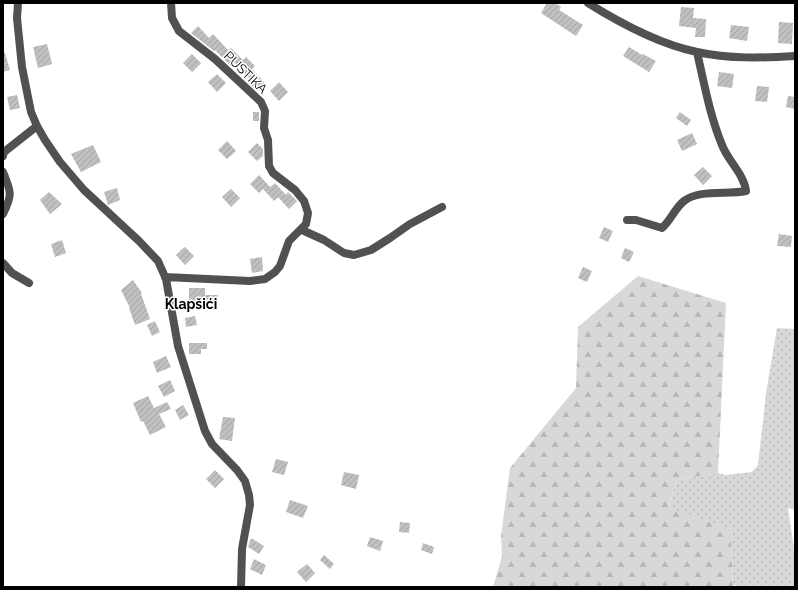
<svg xmlns="http://www.w3.org/2000/svg" width="798" height="590" font-family="Raleway,sans-serif">
<style>
.grass{fill:url(#grass-dots)}
.forest{fill:url(#forest-firs)}
.building{fill:url(#building-hatch)}
.lines{fill:none;stroke-linecap:round;stroke-linejoin:round}
.minor{stroke:#515151;stroke-width:8}
.labels{text-anchor:middle;stroke-width:3;stroke-linejoin:round;paint-order:stroke}
.street-label{font-size:13px;fill:#000;stroke:#fff}
.neighbourhood-label{font-size:14px;font-weight:bold;fill:#000;stroke:#fff}
</style>
<defs>
<pattern id="grass-dots" width="8" height="8" patternUnits="userSpaceOnUse"><rect width="8" height="8" fill="#d8d8d8"/><path d="M2 2h.1M6 6h.1" fill="none" stroke="#b8b8b8" stroke-width="1.8" stroke-linecap="round"/></pattern>
<pattern id="forest-firs" width="22" height="20" patternUnits="userSpaceOnUse"><rect width="22" height="20" fill="#d8d8d8"/><path d="M5 1l3.5 6h-7zM16 11l3.5 6h-7z" fill="#b8b8b8"/></pattern>
<pattern id="building-hatch" width="6" height="6" patternUnits="userSpaceOnUse"><rect width="6" height="6" fill="#c0c0c0"/><path d="M-1 1l2-2M0 6l6-6M5 7l2-2" fill="none" stroke="#a3a3a3"/></pattern>
</defs>
<rect width="100%" height="100%" fill="#fff"/>
<path class="grass" d="M 777,328 L 795,329 L 795,510 L 788,508 L 795,555 L 795,587 L 745,587 L 733,585 L 731,529 L 668,508 L 677,480 L 718,473 L 725,475 L 752,472 L 758,465 L 766,393 Z"/>
<path class="forest" d="M 638,276 L 726,303 L 718,473 L 677,480 L 668,507 L 731,529 L 733,587 L 493,587 L 502,556 L 501,536 L 510,468 L 576,388 L 578,327 Z"/>
<path class="building" d="M 547,3 L 555,3 L 561,7 L 559,10 L 583,25 L 576,36 L 541,13 Z
M 681,7 L 694,8 L 693,18 L 706,19 L 705,37 L 695,37 L 696,28 L 679,26 Z
M 779,22 L 793,23 L 792,44 L 778,43 Z
M 731,25 L 749,27 L 747,41 L 729,38 Z
M 198,26 L 209,38 L 213,34 L 228,50 L 231,48 L 243,60 L 246,57 L 255,66 L 252,69 L 265,83 L 257,91 L 248,82 L 250,79 L 234,62 L 231,66 L 215,50 L 214,51 L 191,33 Z
M 47,44 L 52,64 L 38,68 L 33,47 Z
M 629,47 L 642,55 L 643,54 L 656,61 L 649,72 L 623,56 Z
M 3,53 L 5,53 L 10,70 L 3,72 Z
M 192,54 L 201,63 L 192,72 L 183,63 Z
M 719,72 L 734,74 L 732,88 L 717,86 Z
M 217,74 L 226,83 L 217,92 L 208,82 Z
M 279,82 L 288,92 L 279,101 L 270,91 Z
M 757,86 L 769,87 L 767,102 L 755,101 Z
M 17,95 L 20,108 L 10,110 L 7,97 Z
M 788,96 L 795,97 L 795,109 L 786,107 Z
M 253,112 L 259,112 L 259,121 L 253,121 Z
M 680,112 L 691,120 L 687,126 L 676,118 Z
M 692,133 L 697,144 L 682,151 L 677,140 Z
M 227,141 L 236,151 L 227,159 L 218,150 Z
M 257,143 L 263,149 L 263,156 L 257,161 L 248,152 Z
M 93,145 L 101,162 L 81,172 L 71,154 Z
M 703,167 L 712,176 L 703,185 L 694,175 Z
M 259,175 L 270,187 L 275,183 L 286,195 L 288,192 L 297,201 L 289,209 L 278,197 L 274,201 L 263,189 L 259,193 L 250,184 Z
M 117,188 L 120,200 L 108,205 L 104,192 Z
M 231,189 L 240,198 L 231,207 L 222,197 Z
M 49,192 L 62,204 L 50,214 L 40,200 Z
M 604,227 L 613,231 L 608,242 L 599,238 Z
M 779,234 L 792,236 L 791,247 L 777,246 Z
M 62,240 L 66,253 L 55,257 L 51,244 Z
M 185,247 L 194,256 L 185,265 L 176,255 Z
M 625,248 L 634,252 L 629,262 L 621,258 Z
M 262,257 L 263,271 L 252,273 L 250,259 Z
M 583,267 L 592,271 L 587,282 L 578,278 Z
M 133,280 L 142,293 L 141,294 L 150,319 L 135,325 L 129,308 L 130,308 L 121,290 Z
M 189,288 L 205,288 L 205,295 L 218,295 L 218,302 L 189,302 Z
M 195,316 L 197,325 L 186,327 L 185,318 Z
M 155,321 L 160,332 L 152,336 L 147,325 Z
M 189,343 L 207,343 L 207,349 L 201,349 L 201,354 L 189,354 Z
M 166,356 L 171,367 L 157,373 L 153,362 Z
M 170,380 L 175,391 L 164,397 L 158,386 Z
M 148,396 L 154,408 L 167,402 L 171,409 L 159,414 L 166,427 L 150,435 L 143,421 L 141,422 L 133,403 Z
M 183,405 L 189,415 L 180,420 L 175,410 Z
M 223,417 L 235,418 L 232,441 L 219,439 Z
M 276,459 L 288,462 L 284,475 L 272,472 Z
M 215,470 L 224,479 L 215,488 L 206,479 Z
M 344,472 L 359,475 L 356,489 L 341,485 Z
M 290,500 L 308,506 L 303,518 L 286,512 Z
M 400,522 L 410,523 L 409,533 L 399,532 Z
M 370,537 L 383,541 L 380,551 L 367,546 Z
M 251,538 L 264,546 L 259,554 L 248,547 Z
M 423,543 L 434,547 L 432,554 L 421,550 Z
M 324,555 L 334,564 L 330,569 L 320,560 Z
M 254,559 L 266,565 L 262,575 L 250,569 Z
M 307,564 L 315,573 L 306,582 L 297,572 Z"/>
<g class="lines">
<path class="minor" d="M 18,3 L 17,18 L 22,67 L 31,112 L 37,126 L 45,140 L 60,162 L 84,190 L 139,241 L 158,261 L 166,279 L 178,346 L 205,431 L 212,444 L 237,470 L 245,481 L 249,495 L 250,505 L 242,549 L 241,587
M 588,3 C 620,23 659,44 697,52 C 729,59 763,58 795,56
M 3,156 L 4,152 L 37,126
M 3,172 C 11,192 13,194 3,214
M 627,220 L 636,220 L 662,228 C 671,220 675,208 684,201 C 699,189 727,195 746,191 C 744,174 728,161 722,145 C 710,116 704,83 697,52
M 302,230 L 324,240 L 344,253 L 354,255 L 371,250 L 390,238 L 410,224 L 442,207
M 3,263 L 12,273 L 29,283
M 165,277 L 250,281 L 265,279 L 275,272 L 280,266 L 289,241 L 306,224 L 308,213 L 304,201 L 295,190 L 273,173 L 269,166 L 268,140 L 264,128 L 265,111 L 261,102 L 215,59 L 179,31 L 172,18 L 171,3"/>
</g>
<g class="labels">
<g class="street-label">
<text transform="translate(246 72) rotate(44)" y="5">PUSTIKA</text>
</g>
<g class="neighbourhood-label">
<text x="191" y="309">Klapšići</text>
</g>
</g>
<rect width="798" height="590" fill="none" stroke="#000000" stroke-width="8"/>
</svg>
